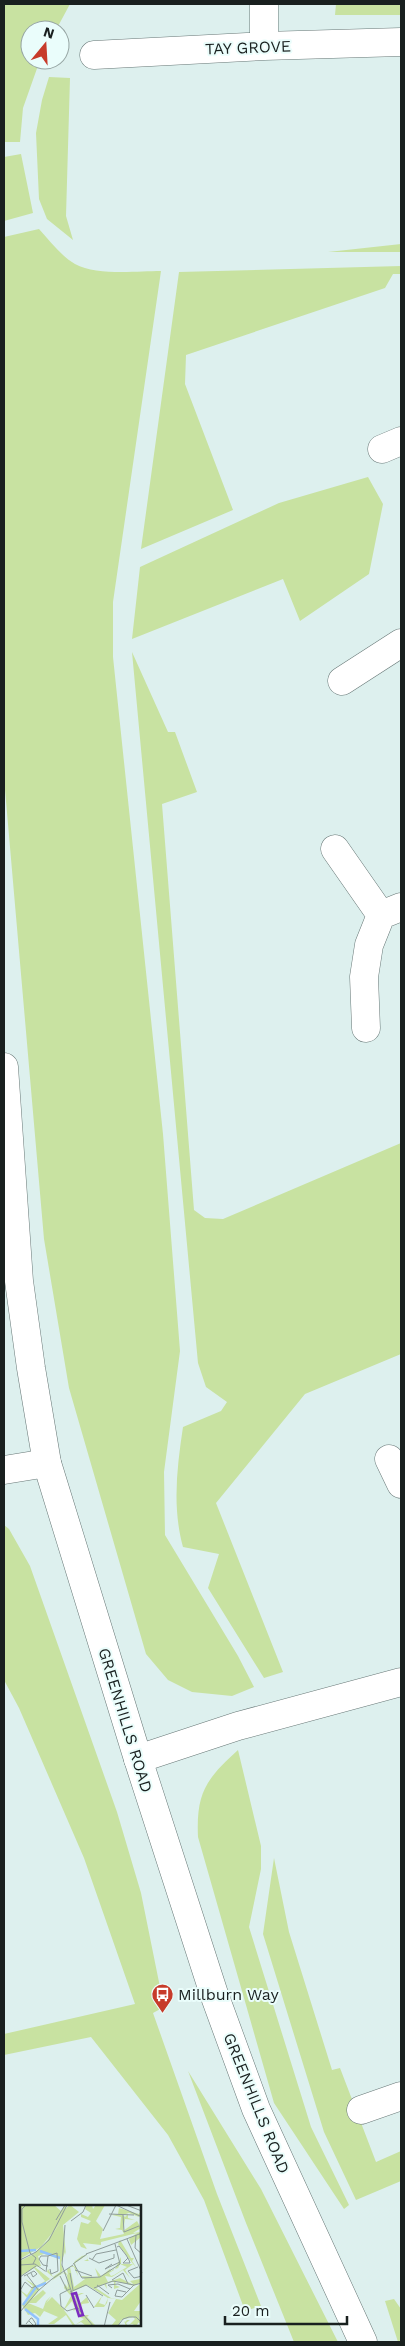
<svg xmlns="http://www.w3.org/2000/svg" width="405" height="2346" font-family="'Work Sans',sans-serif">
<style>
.green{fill:#c8e2a1}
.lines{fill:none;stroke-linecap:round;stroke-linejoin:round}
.minor-casing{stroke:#687877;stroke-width:29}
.tertiary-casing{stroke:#687877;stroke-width:29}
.minor{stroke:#fff;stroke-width:28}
.tertiary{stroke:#fff;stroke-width:28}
.labels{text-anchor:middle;stroke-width:4;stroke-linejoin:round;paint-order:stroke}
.street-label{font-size:16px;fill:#19201f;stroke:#eafdfb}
.poi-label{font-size:16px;fill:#19201f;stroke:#eafdfb;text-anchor:start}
.inset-river{fill:none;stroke:#91c3fc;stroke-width:2.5}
.inset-road{fill:none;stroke:#8f9d9b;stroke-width:1}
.view{fill:#7b2cbf;fill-opacity:0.15;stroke:#7b2cbf;stroke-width:2.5}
.inset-edge{fill:none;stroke:#19201f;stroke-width:2.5}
</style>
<rect width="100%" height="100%" fill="#ddf0ee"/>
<path class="green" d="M 4,4 L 70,4 L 56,30 L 30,30 L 30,60 L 40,60 L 23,108 L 20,142 L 4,142 Z
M 336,4 L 401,4 L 401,15 L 335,15 Z
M 49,77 L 70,78 L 66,216 L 73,240 L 47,219 L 39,199 L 36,133 L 42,100 Z
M 21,154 L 33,213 L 4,221 L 4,157 Z
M 39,229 C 50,241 61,256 75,264 C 97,276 137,271 161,271 L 113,602 L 113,657 L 163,1134 L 180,1351 L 164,1472 L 165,1535 L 238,1656 L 254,1687 L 232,1696 L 192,1692 L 168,1680 L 146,1654 L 69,1388 L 44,1239 L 4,778 L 4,237 Z
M 401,244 L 401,252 L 328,252 Z
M 401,266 L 401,274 L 393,274 L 385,288 L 186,355 L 185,384 L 233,510 L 141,549 L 179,272 Z
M 368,477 L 383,504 L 369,574 L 300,621 L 283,579 L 132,639 L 140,567 L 279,503 Z
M 132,652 L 168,732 L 175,732 L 197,792 L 162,804 L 194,1210 L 205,1218 L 223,1219 L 401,1143 L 401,1354 L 305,1394 L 216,1503 L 283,1672 L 264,1678 L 208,1588 L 219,1554 L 183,1547 C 172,1507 177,1467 183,1427 L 221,1411 L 227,1402 L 206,1387 L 198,1363 Z
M 4,1525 L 9,1529 L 30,1566 L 117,1812 L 141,1893 L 164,2007 L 153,2013 L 217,2194 L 261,2306 L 245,2311 L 204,2200 L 168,2135 L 91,2037 L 4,2055 L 4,2034 L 135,2004 L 84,1858 L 19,1708 L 4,1680 Z
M 238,1750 L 261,1846 L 261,1869 L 249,1927 L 311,2127 L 349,2205 L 344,2209 L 274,2103 L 198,1837 C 196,1793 206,1779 238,1750 Z
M 274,1858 L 289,1932 L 332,2070 L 340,2068 L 376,2162 L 401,2151 L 401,2181 L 356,2200 L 324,2132 L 263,1934 Z
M 188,2071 L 261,2189 L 338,2342 L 294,2342 L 246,2223 Z
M 394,2299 L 401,2309 L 401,2342 L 398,2342 L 385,2301 Z"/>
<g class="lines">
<defs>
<path id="minor" d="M 264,46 L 264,4
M 94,55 L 264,46 L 401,42
M 382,449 L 401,441
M 342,681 L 401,643
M 335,849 L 381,915
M 366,1028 L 364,977 L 369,945 L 381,915 L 401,907
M 389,1459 L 401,1484
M 4,1470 L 47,1463
M 138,1759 L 238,1726 L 401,1682
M 361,2110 L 401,2096"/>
<path id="tertiary" d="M 4,1067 L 19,1281 L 31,1368 L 47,1463 L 138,1759 L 214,1994 L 256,2109 L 363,2342"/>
</defs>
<use href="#minor" class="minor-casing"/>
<use href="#tertiary" class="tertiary-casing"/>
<use href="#minor" class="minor"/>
<use href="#tertiary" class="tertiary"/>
</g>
<defs>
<symbol id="bus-pin" viewBox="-11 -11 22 30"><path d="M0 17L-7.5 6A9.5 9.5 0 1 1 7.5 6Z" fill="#c73b2a" stroke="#eafdfb"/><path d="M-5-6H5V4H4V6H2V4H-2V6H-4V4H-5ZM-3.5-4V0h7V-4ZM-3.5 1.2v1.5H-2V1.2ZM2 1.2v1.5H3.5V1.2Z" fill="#fff"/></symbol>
</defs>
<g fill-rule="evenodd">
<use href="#bus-pin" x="150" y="1982" width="25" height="34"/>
</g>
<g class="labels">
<g class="street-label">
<text transform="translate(248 47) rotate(-2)" y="6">TAY GROVE</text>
<text transform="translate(126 1720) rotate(73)" y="6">GREENHILLS ROAD</text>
<text transform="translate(257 2103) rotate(68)" y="6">GREENHILLS ROAD</text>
</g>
<g class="poi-label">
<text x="178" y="2000">Millburn Way</text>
</g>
</g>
<g transform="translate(20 2205)">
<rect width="121" height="121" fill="#ddf0ee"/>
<path d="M 0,0 L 34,0 L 41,6 L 45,0 L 46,3 L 50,0 L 59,7 L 43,20 L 46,50 L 45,47 L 41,58 L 43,65 L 40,69 L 45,67 L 48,70 L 47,64 L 50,62 L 53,61 L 55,62 L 54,58 L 55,56 L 58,54 L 62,51 L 66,50 L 67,50 L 68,53 L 68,55 L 69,56 L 64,56 L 68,54 L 67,50 L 55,58 L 58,71 L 54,62 L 50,62 L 54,82 L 65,74 L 60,71 L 78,72 L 75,63 L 81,71 L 79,73 L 90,64 L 91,66 L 94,64 L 94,65 L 89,68 L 91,71 L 94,70 L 107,62 L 100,59 L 98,63 L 95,64 L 101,52 L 101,59 L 113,59 L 98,39 L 100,35 L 111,53 L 114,53 L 112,56 L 116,62 L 113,59 L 105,65 L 110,73 L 103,65 L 92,72 L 85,71 L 88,77 L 100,73 L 114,80 L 110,76 L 120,74 L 121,71 L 121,77 L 114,81 L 96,76 L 95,80 L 100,82 L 94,84 L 94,77 L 92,77 L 86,78 L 87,84 L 84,79 L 76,83 L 91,93 L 102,95 L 121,78 L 121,96 L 114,106 L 121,106 L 119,111 L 121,121 L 119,117 L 116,121 L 112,119 L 106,121 L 104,116 L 105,117 L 107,115 L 110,115 L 106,118 L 108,121 L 115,114 L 113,112 L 101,115 L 98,121 L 91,121 L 96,115 L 88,108 L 96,94 L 88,93 L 87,98 L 84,102 L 74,102 L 82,91 L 79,98 L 85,100 L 88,93 L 67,80 L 52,87 L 54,91 L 61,88 L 64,88 L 55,92 L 58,100 L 67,92 L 69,98 L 62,99 L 60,104 L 56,103 L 63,107 L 62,110 L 69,110 L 67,112 L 76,121 L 66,121 L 61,117 L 53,121 L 46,110 L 34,119 L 28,119 L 38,112 L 24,106 L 20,112 L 15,108 L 8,110 L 2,100 L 0,103 L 7,93 L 0,85 L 7,90 L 13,81 L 5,74 L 17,81 L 25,76 L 14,63 L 0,71 L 0,56 L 12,50 L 23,41 L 41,17 L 21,42 L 0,54 ZM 24,49 L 40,54 L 40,67 L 33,72 L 28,64 L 27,67 L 34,73 L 31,76 L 43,68 L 47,70 L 48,83 L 45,79 L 44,83 L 51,91 L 44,104 L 32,92 L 26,98 L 31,91 L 26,96 L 23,104 L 8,98 L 16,98 L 26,88 L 23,85 L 12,94 L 20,84 L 17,82 L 30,74 L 15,62 L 21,61 L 18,51 ZM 52,96 L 55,103 L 53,106 L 57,104 L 61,110 L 59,112 L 64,114 L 55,120 L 44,105 ZM 66,0 L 72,0 L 73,4 L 76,0 L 85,0 L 76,16 L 83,24 L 80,34 L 104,29 L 102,25 L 95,24 L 100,23 L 101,12 L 92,10 L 98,9 L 99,3 L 119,9 L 121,6 L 119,12 L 109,8 L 103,10 L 105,12 L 108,9 L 108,13 L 115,15 L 105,14 L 103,26 L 117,16 L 121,23 L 113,28 L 121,27 L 121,32 L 111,40 L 109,34 L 117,28 L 81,37 L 81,40 L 63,38 L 67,44 L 61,42 L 57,34 L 61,17 L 68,19 L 71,16 L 61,12 L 61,9 L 68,12 L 71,8 L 65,4 Z" fill="#c8e2a1" fill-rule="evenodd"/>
<path class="inset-river" d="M 0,46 L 16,45M 20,46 L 40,53M 3,100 L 16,82 L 26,78M 5,104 L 18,114 L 18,122"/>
<path class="inset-road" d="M 6,0 L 2,4 L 2,17 L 10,48 L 16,53 L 13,59M 96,0 L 122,12M 106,0 L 122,6M 89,9 L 114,10M 103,10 L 104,27 L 119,21M 36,15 L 45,0M 51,16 L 63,7 L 66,0M 45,20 L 42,60 L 57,102 L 74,122M 83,26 L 96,0M 116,30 L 115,43 L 122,49M 107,34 L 122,68M 93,39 L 122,28M 97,42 L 99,41 L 106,50 L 109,55 L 110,58 L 103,58 L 108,53M 66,49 L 93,39M 69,53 L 79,58 L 94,53 L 94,49M 0,55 L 16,47 L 29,35 L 47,0M 72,55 L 76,49 L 96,45M 53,59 L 67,49M 54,59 L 62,73 L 80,72 L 100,59 L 95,39M 92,59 L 85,64 L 100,57M 0,60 L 15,59 L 25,66M 28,61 L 23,60 L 19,54 L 21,51 L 28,51M 118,62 L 108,66 L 114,73 L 122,71M 55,65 L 72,71M 26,67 L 28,51 L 37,48 L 38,66 L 31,69 L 30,64M 50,68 L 53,85M 7,70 L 19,86M 4,71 L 14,66 L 17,69 L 13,72 L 11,68M 40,71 L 47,85M 0,72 L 16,61M 32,74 L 53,60M 92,75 L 103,68 L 108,79M 77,80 L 89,89M 74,83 L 93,76 L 114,80 L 122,78M 92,83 L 88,80 L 98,79 L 110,84M 1,84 L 5,77 L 12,83 L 16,81M 50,84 L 40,89 L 41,101 L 47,106 L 57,103M 19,85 L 32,74M 50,87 L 66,80 L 83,91M 106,87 L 97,85 L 95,91 L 102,92 L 114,80M 66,90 L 74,103M 0,107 L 18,86M 6,119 L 11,113 L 12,113 L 16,119 L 14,121 L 9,116M 84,122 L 90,97M 97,122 L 103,114 L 109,112 L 116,112 L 122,118"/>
<path class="view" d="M 56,88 L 63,110 L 59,111 L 52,89 Z"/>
<rect width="121" height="121" class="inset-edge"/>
</g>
<rect width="405" height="2346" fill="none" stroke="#19201f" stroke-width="10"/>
<g transform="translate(45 45) rotate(18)"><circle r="24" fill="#eafdfb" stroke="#96a5a3"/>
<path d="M0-4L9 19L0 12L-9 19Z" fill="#c73b2a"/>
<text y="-8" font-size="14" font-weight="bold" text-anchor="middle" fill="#19201f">N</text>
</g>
<path d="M225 2316v8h122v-8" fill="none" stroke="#19201f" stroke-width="2.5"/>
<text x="232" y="2316" font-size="15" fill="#19201f" stroke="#eafdfb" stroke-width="4" paint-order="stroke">20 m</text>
</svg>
